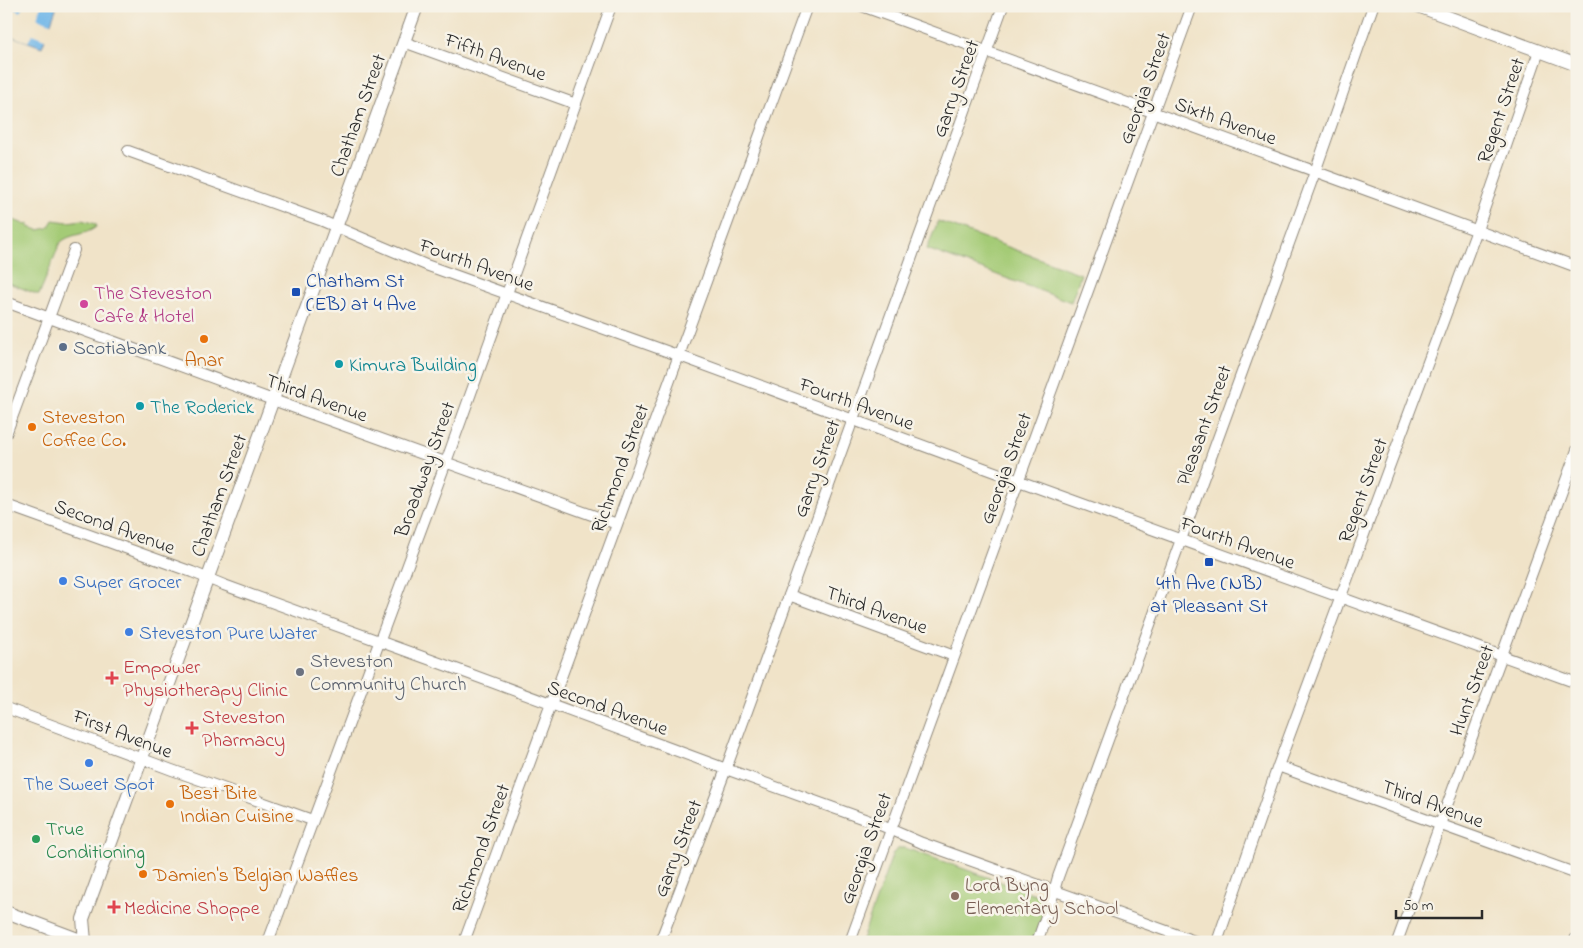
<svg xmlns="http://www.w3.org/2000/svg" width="1583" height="948" font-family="'Indie Flower',sans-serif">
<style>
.green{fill:#a4cb76;stroke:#687b50}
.water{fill:#72b7e8;stroke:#4e718a}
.pier{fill:#f0e3c8}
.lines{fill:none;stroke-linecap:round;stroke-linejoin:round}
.minor-casing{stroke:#8e877a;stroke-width:12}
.tertiary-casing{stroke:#8e877a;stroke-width:14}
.minor{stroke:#fff;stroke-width:10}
.tertiary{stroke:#fff;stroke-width:12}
.transit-dot{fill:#1a4fb4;stroke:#f7f3e8;stroke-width:2}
.hotel-dot{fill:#d1479c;stroke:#f7f3e8;stroke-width:2}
.food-dot{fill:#e8710a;stroke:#f7f3e8;stroke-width:2}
.service-dot{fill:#5c6f8a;stroke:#f7f3e8;stroke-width:2}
.culture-dot{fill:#0f9aa8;stroke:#f7f3e8;stroke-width:2}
.shop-dot{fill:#3f7fe0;stroke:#f7f3e8;stroke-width:2}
.worship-dot{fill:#6b7280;stroke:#f7f3e8;stroke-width:2}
.health-dot{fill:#e0444e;stroke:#f7f3e8;stroke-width:2}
.leisure-dot{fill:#2e9e5b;stroke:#f7f3e8;stroke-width:2}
.education-dot{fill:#8d6e63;stroke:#f7f3e8;stroke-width:2}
.labels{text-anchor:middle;stroke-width:5;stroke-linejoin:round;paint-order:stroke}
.street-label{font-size:20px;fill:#2b2b2b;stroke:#f7f3e8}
.transit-label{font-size:20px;fill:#164399;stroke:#f7f3e8;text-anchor:start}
.hotel-label{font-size:20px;fill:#b23c85;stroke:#f7f3e8;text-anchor:start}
.service-label{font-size:20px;fill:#4e5e75;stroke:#f7f3e8;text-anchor:start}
.food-label{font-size:20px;fill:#c56008;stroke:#f7f3e8;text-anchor:start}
.culture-label{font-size:20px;fill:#0d838f;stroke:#f7f3e8;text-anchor:start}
.shop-label{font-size:20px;fill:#366cbe;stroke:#f7f3e8;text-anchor:start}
.worship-label{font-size:20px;fill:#5b616d;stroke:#f7f3e8;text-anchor:start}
.health-label{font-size:20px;fill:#be3a42;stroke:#f7f3e8;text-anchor:start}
.leisure-label{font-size:20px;fill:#27864d;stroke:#f7f3e8;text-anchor:start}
.education-label{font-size:20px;fill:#785e54;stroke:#f7f3e8;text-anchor:start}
</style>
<rect width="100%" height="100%" fill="#f7f3e8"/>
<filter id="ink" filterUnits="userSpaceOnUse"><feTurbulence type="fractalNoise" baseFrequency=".02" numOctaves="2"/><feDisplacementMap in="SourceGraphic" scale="10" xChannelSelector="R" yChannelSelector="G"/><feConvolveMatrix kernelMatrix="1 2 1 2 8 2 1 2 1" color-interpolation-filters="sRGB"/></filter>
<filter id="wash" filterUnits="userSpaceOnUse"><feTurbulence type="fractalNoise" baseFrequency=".0096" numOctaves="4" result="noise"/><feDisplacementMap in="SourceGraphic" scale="20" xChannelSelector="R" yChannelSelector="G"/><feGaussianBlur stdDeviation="1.12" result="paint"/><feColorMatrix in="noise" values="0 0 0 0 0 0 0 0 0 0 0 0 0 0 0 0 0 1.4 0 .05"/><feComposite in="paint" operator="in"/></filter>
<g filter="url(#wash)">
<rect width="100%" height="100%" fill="#f0e3c8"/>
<path class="green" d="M 6,218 L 9,218 L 26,225 L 29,223 L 29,227 L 38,230 L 48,228 L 53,220 L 68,222 L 82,220 L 96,224 L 96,227 C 85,236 70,233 60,243 L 39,295 L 6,282 Z
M 938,221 L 1081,274 L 1071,302 L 927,249 Z
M 899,848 L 905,848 L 1049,899 L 1034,942 L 861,942 L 893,853 Z"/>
<path class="water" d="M 6,6 L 57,6 L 42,47 L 6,34 Z"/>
<path class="pier" d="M 6,6 L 21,12 L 23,6 L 41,6 L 37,18 L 53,24 L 47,40 L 32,34 L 28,42 L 6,34 Z"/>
</g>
<g filter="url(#ink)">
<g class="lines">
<defs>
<path id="minor" d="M 862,6 L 1577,267
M 404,42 L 576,104
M 128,151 L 320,220 L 426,265 L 680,356 L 1019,481 L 1577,683
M 6,302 L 273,400 L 617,524
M 6,434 L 74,250
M 6,505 L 192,572 L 224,585 L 467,673 L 726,769 L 878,824 L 922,843 L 1197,942
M 789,595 L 954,656
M 6,708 L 172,770 L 312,820
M 1278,766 L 1577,874
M 268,942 L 446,462 L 611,6
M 464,942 L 807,6
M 660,942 L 726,769 L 1003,6
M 850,942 L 1192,6
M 1037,942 L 1051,902 L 1058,877 L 1315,172 L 1373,6
M 1217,942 L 1278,766 L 1477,230 L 1539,51
M 1397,942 L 1577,450"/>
<path id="tertiary" d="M 1418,6 L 1577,65
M 6,912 L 86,942
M 85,941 L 83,919 L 417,6
M 1575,942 L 1577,938"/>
</defs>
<use href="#minor" class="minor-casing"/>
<use href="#tertiary" class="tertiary-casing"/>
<use href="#minor" class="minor"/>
<use href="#tertiary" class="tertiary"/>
</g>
</g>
<g class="transit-dot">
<rect x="291" y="287" width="10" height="10" rx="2.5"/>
<rect x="1204" y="557" width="10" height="10" rx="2.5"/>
</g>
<circle class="hotel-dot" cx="84" cy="304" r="5"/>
<g class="food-dot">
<circle cx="204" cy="339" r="5"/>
<circle cx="32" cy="427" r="5"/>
<circle cx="170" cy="804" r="5"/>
<circle cx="143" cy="874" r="5"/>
</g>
<circle class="service-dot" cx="63" cy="347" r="5"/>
<g class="culture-dot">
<circle cx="339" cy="364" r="5"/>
<circle cx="140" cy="406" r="5"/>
</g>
<g class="shop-dot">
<circle cx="63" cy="581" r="5"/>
<circle cx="129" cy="632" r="5"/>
<circle cx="89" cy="763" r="5"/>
</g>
<circle class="worship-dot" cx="300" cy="672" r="5"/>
<g class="health-dot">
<path d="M109.5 670.5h5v5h5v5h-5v5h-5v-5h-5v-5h5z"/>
<path d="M189.5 720.5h5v5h5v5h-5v5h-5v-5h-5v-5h5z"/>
<path d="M111.5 899.5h5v5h5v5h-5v5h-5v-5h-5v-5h5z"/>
</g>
<circle class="leisure-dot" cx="36" cy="839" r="5"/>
<circle class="education-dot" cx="955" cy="896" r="5"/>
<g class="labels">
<g class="street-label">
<text transform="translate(496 56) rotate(20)" y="7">Fifth Avenue</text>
<text transform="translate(955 88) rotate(-70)" y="7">Garry Street</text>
<text transform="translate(1144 88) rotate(-70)" y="7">Georgia Street</text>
<text transform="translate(1500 110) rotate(-71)" y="7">Regent Street</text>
<text transform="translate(357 115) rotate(-70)" y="7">Chatham Street</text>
<text transform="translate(1226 120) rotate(20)" y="7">Sixth Avenue</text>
<text transform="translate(477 264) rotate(20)" y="7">Fourth Avenue</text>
<text transform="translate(317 397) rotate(20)" y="7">Third Avenue</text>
<text transform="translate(857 403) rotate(20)" y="7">Fourth Avenue</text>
<text transform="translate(1203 425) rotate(-70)" y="7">Pleasant Street</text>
<text transform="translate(619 468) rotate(-70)" y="7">Richmond Street</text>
<text transform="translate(816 468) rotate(-70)" y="7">Garry Street</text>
<text transform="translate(1005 468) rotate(-70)" y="7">Georgia Street</text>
<text transform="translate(424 469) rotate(-70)" y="7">Broadway Street</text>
<text transform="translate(1362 490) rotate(-70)" y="7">Regent Street</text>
<text transform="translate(218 495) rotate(-70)" y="7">Chatham Street</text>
<text transform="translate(115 526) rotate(20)" y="7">Second Avenue</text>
<text transform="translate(1238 542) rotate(20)" y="7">Fourth Avenue</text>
<text transform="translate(877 609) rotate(20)" y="7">Third Avenue</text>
<text transform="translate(1471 690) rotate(-70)" y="7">Hunt Street</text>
<text transform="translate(608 707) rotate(20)" y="7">Second Avenue</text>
<text transform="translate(123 733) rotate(21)" y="7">First Avenue</text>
<text transform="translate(1433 803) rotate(20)" y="7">Third Avenue</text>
<text transform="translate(480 848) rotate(-70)" y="7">Richmond Street</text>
<text transform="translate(677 848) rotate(-69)" y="7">Garry Street</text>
<text transform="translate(865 848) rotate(-70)" y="7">Georgia Street</text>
</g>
<g class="transit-label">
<text x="306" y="287">Chatham St<tspan x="306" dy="23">(EB) at 4 Ave</tspan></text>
<text x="1209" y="589" text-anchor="middle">4th Ave (NB)<tspan x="1209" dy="23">at Pleasant St</tspan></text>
</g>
<g class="hotel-label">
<text x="94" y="299">The Steveston<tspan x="94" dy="23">Cafe &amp; Hotel</tspan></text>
</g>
<g class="service-label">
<text x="73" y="354">Scotiabank</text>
</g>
<g class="food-label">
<text x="204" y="366" text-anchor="middle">Anar</text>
<text x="42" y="423">Steveston<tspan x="42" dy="23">Coffee Co.</tspan></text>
<text x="180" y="799">Best Bite<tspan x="180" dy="23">Indian Cuisine</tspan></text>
<text x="153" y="881">Damien's Belgian Waffles</text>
</g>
<g class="culture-label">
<text x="349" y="371">Kimura Building</text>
<text x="150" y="413">The Roderick</text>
</g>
<g class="shop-label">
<text x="73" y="588">Super Grocer</text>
<text x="139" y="639">Steveston Pure Water</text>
<text x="89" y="790" text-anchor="middle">The Sweet Spot</text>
</g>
<g class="worship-label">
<text x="310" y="667">Steveston<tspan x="310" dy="23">Community Church</tspan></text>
</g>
<g class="health-label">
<text x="123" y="673">Empower<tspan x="123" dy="23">Physiotherapy Clinic</tspan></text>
<text x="202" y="723">Steveston<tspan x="202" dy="23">Pharmacy</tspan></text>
<text x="124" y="914">Medicine Shoppe</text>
</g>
<g class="leisure-label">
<text x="46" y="835">True<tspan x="46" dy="23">Conditioning</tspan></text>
</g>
<g class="education-label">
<text x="965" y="891">Lord Byng<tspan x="965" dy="23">Elementary School</tspan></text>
</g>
</g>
<rect width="1583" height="948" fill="none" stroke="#f7f3e8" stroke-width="25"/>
<path d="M1396 910v8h86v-8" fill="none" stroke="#2b2b2b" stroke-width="2.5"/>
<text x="1403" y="910" font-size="15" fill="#2b2b2b" stroke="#f7f3e8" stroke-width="4" paint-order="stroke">50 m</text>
</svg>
